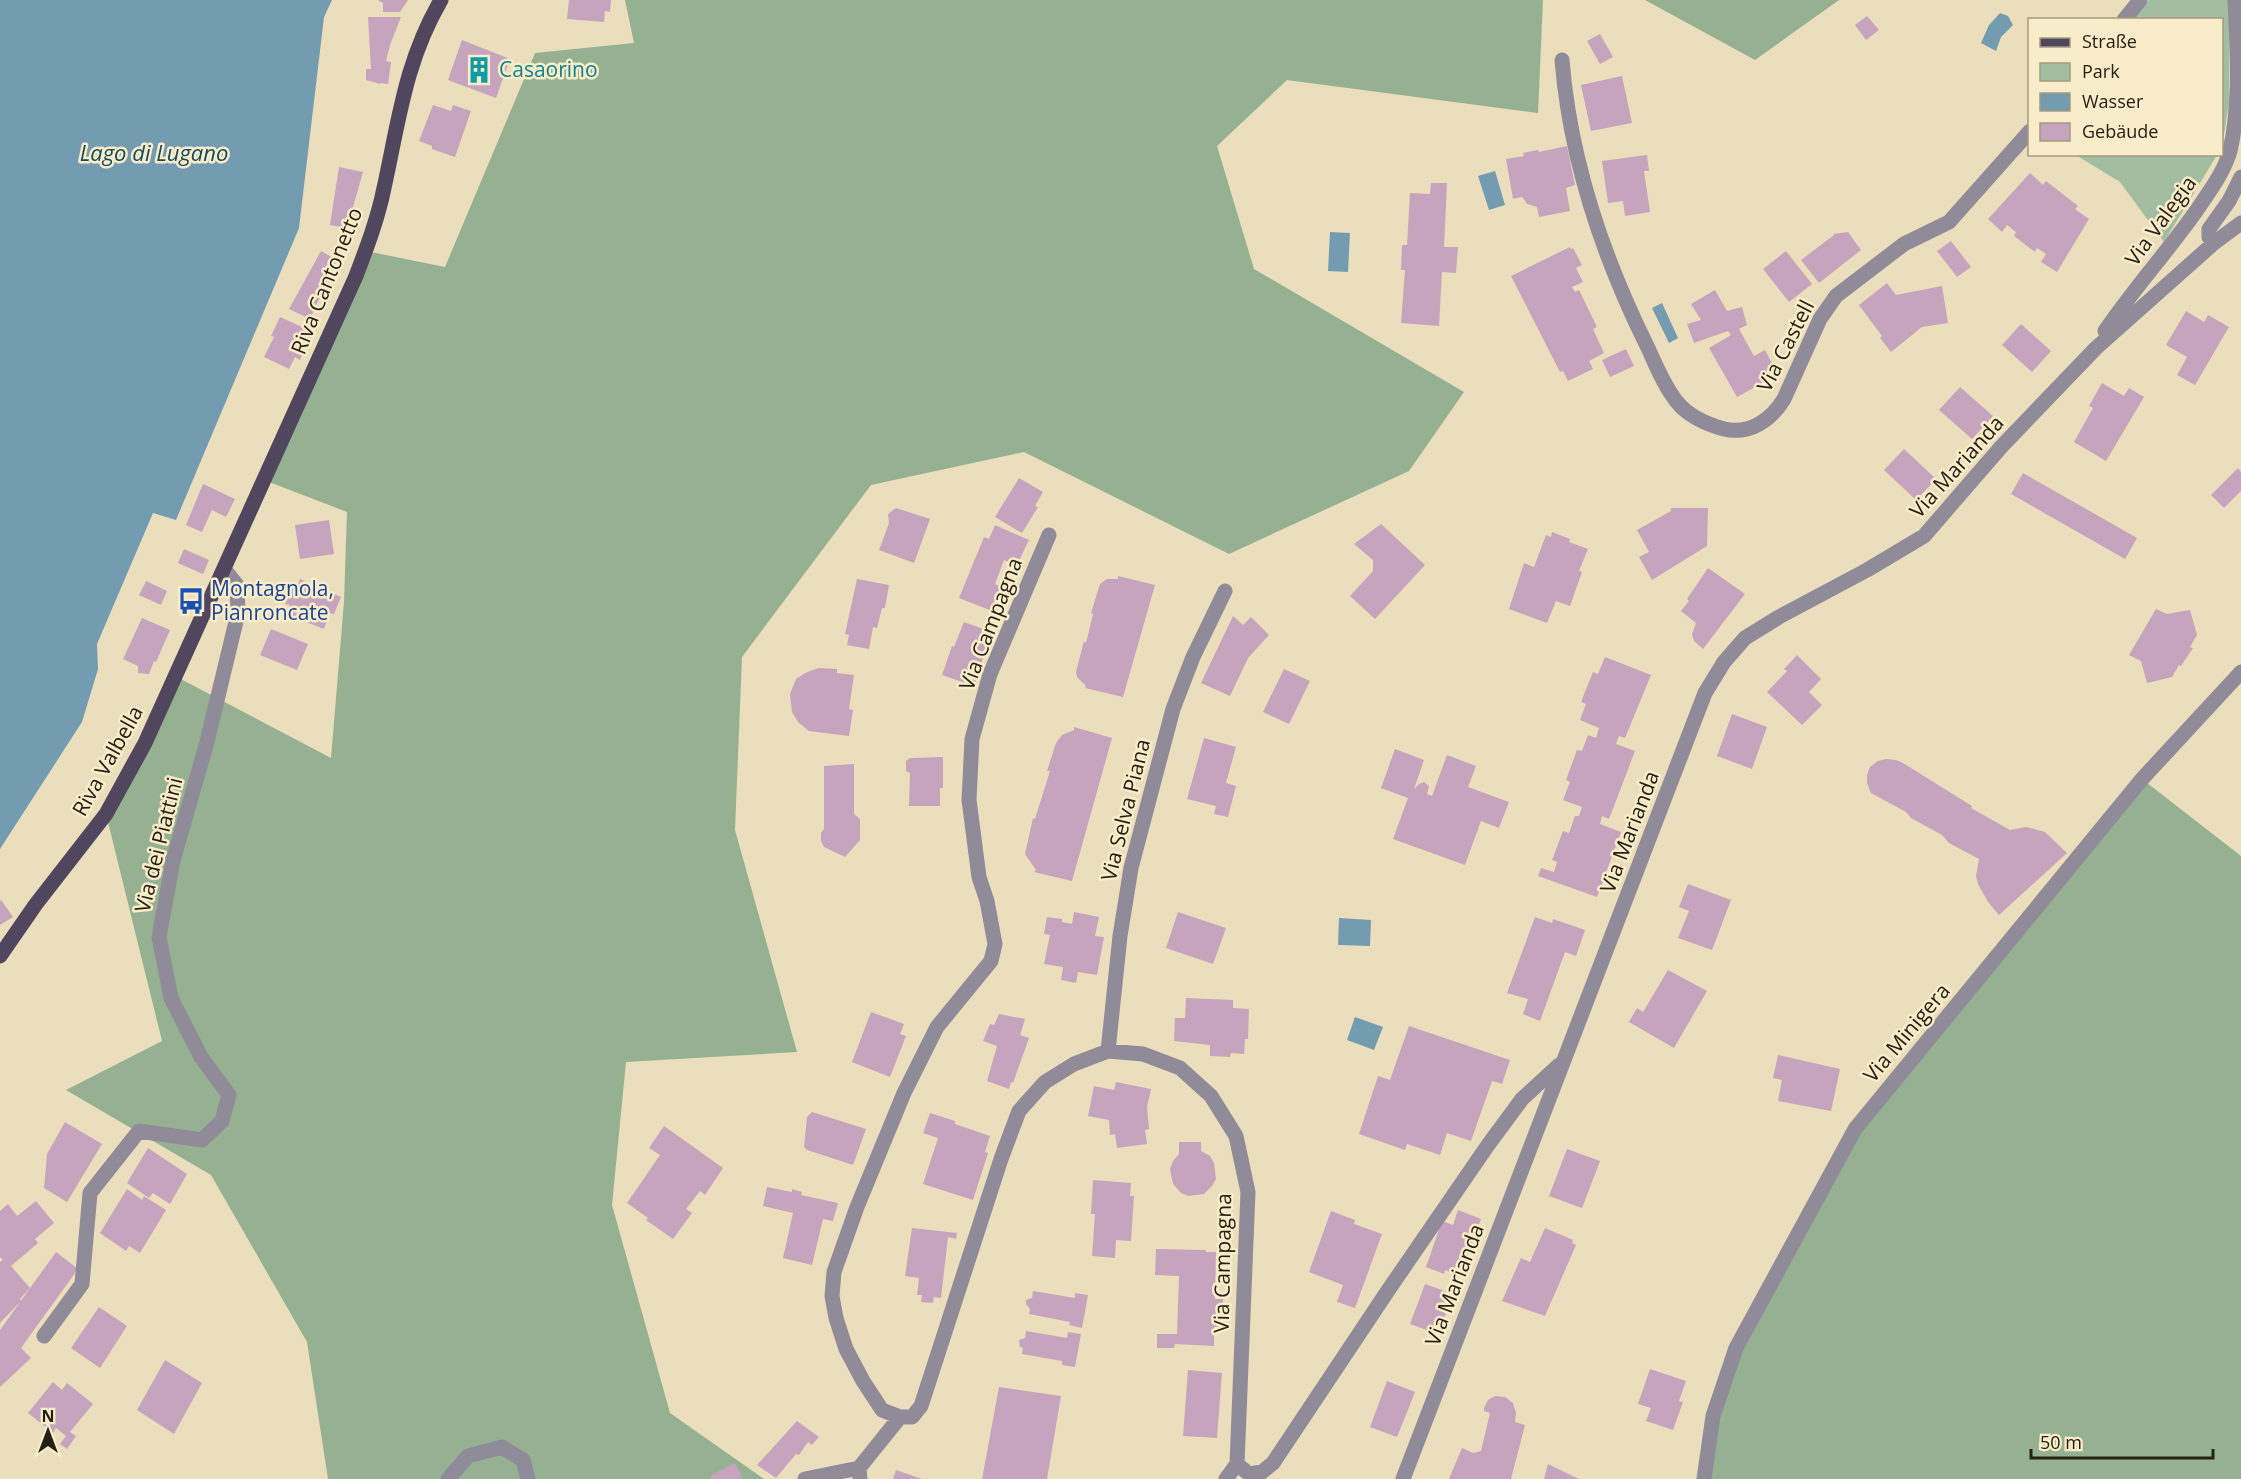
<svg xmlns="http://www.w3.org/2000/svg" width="2241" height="1479" font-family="'Open Sans',sans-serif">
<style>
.green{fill:#a2bd9f}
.forest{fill:#96b192}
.water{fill:#749cb0}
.building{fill:#c7a4bd}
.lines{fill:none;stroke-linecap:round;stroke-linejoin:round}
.minor{stroke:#908b99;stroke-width:15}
.major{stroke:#50475e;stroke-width:15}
.labels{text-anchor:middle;stroke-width:5;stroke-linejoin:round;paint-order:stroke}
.culture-label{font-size:21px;fill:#0d838f;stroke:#f9ecc9;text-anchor:start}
.street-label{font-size:21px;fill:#252014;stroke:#f9ecc9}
.transit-label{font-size:21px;fill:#164399;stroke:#f9ecc9;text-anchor:start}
.water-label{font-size:22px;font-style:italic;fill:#154a60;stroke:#f9ecc9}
</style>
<rect width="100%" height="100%" fill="#ebdebc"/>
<path class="green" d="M 2149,0 L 2229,0 L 2229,103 L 2222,147 L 2222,20 L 2132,20 Z
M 2076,155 L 2217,155 L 2164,242 L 2120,182 Z"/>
<path class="forest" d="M 625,0 L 1543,0 L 1538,113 L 1287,80 L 1217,146 L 1254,269 L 1464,392 L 1409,471 L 1229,554 L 1024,452 L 871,485 L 742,657 L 735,830 L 797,1052 L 626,1062 L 612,1205 L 670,1413 L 764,1479 L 328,1479 L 307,1342 L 211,1175 L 66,1090 L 162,1041 L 106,814 L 175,676 L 331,758 L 344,602 L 347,512 L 264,480 L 366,251 L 445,267 L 535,53 L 634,43 Z
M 1645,0 L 1839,0 L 1755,60 Z
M 2142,779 L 2241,856 L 2241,1479 L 1704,1479 L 1736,1348 L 1855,1129 Z"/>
<path class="water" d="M 0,0 L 332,0 L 324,17 L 299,228 L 176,520 L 153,513 L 97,644 L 98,669 L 82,722 L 0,849 Z
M 2000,13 L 2008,16 L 2013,25 L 2001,37 L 1996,51 L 1981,43 L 1989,25 Z
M 1495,171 L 1505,205 L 1489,210 L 1478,176 Z
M 1330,232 L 1350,233 L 1348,272 L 1328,271 Z
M 1662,303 L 1678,338 L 1669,343 L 1652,308 Z
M 1339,918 L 1371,920 L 1370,946 L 1338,945 Z
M 1355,1017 L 1383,1027 L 1374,1050 L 1347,1040 Z"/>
<path class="building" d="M 378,0 L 408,0 L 400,12 L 383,12 L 383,3 Z
M 569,0 L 611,0 L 610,12 L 605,11 L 604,22 L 567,19 Z
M 1867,16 L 1879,30 L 1866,40 L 1855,25 Z
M 368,17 L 401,17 L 390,45 L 386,61 L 391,62 L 388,84 L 380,83 L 380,84 L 366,80 L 366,69 L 371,69 Z
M 1600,34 L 1613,57 L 1600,64 L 1587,41 Z
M 462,40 L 510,59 L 496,98 L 448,80 Z
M 1622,76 L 1632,123 L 1591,131 L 1581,85 Z
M 433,105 L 451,111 L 453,105 L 471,111 L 455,157 L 432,149 L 432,146 L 419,141 Z
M 1567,146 L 1575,185 L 1566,188 L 1570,211 L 1539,217 L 1537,207 L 1527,204 L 1522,197 L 1513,199 L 1506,159 L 1524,156 L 1523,153 L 1538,150 L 1539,152 Z
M 1647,155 L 1649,171 L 1644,171 L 1650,212 L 1625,216 L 1623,201 L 1608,203 L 1602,161 Z
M 339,167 L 363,172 L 347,228 L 330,225 Z
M 2030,173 L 2043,185 L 2046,181 L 2078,206 L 2075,209 L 2089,219 L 2057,272 L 2041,262 L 2046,254 L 2037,248 L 2035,252 L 2014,236 L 2016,232 L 2007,225 L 2002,232 L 1988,219 Z
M 1431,183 L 1447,183 L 1444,247 L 1458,247 L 1456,273 L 1442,272 L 1439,326 L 1401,323 L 1405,270 L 1401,270 L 1402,245 L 1407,245 L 1410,193 L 1430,194 Z
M 1848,232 L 1861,250 L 1819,283 L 1801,260 L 1834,235 L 1833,234 Z
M 1951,241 L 1971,267 L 1957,277 L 1937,251 Z
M 1570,247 L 1571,249 L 1573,248 L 1582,265 L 1576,268 L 1583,282 L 1572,287 L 1575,292 L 1579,290 L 1597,327 L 1593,329 L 1604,353 L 1589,361 L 1593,369 L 1568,381 L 1563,371 L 1560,372 L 1511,276 Z
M 321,251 L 337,260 L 310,319 L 289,309 Z
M 1786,251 L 1812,284 L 1789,302 L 1763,269 Z
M 1887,283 L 1896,295 L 1942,286 L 1948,323 L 1922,327 L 1891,352 L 1880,338 L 1882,336 L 1859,305 Z
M 1715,290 L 1727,311 L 1742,307 L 1747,325 L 1739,329 L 1754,356 L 1765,350 L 1774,367 L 1765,373 L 1768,380 L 1737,397 L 1709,348 L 1731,335 L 1728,331 L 1694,343 L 1687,324 L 1701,320 L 1691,304 Z
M 2186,311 L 2204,322 L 2208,315 L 2229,327 L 2195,385 L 2177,375 L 2187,357 L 2166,345 Z
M 280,317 L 313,332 L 300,360 L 295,357 L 289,369 L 264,357 L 274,337 L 271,336 Z
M 2021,324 L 2051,351 L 2032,372 L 2002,345 Z
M 1626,349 L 1634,366 L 1610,377 L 1602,360 Z
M 2102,383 L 2124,396 L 2129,388 L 2144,397 L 2106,461 L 2074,442 L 2093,408 L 2089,406 Z
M 1960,387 L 1993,416 L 1972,439 L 1939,410 Z
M 1904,449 L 1936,479 L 1916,500 L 1884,470 Z
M 2238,468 L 2241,472 L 2241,491 L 2224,508 L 2211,495 Z
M 2023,473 L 2137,538 L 2125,559 L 2011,494 Z
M 1019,478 L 1043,492 L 1035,506 L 1038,507 L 1022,533 L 995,517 Z
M 203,484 L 235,499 L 226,517 L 212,510 L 202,532 L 186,525 Z
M 896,508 L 930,519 L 914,563 L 879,550 L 889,523 L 888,514 Z
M 1671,508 L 1708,508 L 1707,546 L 1652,580 L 1639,557 L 1649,552 L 1637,530 L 1671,511 Z
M 329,520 L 334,554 L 300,559 L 295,525 Z
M 1381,524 L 1425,565 L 1375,619 L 1350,596 L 1373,571 L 1373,560 L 1354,544 Z
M 995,525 L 1029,540 L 1017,565 L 1004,560 L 995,584 L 1002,587 L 992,611 L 959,598 L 984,537 L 989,539 Z
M 1552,532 L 1570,539 L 1569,542 L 1588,549 L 1579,571 L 1582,572 L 1570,606 L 1556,601 L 1547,623 L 1509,609 L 1524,563 L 1534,567 L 1546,535 L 1551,537 Z
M 184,549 L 209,560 L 203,574 L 178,563 Z
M 1708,568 L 1745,594 L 1703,649 L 1694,641 L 1692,634 L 1696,623 L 1681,611 L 1689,601 L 1687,599 Z
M 1118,576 L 1155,585 L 1123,697 L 1085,688 L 1086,686 L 1077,677 L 1076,672 L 1084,641 L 1086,643 L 1093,614 L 1091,613 L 1100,584 L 1107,579 L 1118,579 Z
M 300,579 L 341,597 L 334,614 L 329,613 L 324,629 L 286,614 L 290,605 L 285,604 L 292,587 L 296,589 Z
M 857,579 L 889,585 L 885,608 L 882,608 L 877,628 L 873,627 L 869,649 L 847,645 L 849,635 L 845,634 Z
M 146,581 L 167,591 L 161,605 L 139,595 Z
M 2156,609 L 2167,614 L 2190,610 L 2197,635 L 2190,647 L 2193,648 L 2181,666 L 2179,665 L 2172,677 L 2147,683 L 2141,661 L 2129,655 Z
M 1233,616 L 1243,625 L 1251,617 L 1269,635 L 1248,658 L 1230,696 L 1201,683 Z
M 142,618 L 170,630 L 156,662 L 154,661 L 149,674 L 138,673 L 138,666 L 123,659 Z
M 964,622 L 989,631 L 982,661 L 974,686 L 942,675 L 952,646 L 954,647 Z
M 271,629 L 308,644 L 297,670 L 260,655 Z
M 1797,655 L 1821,679 L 1809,692 L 1822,705 L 1802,725 L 1767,692 L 1787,671 L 1784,669 Z
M 1605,657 L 1651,675 L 1625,738 L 1619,736 L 1616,744 L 1635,751 L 1609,819 L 1602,816 L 1600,824 L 1621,832 L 1597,897 L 1538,876 L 1541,868 L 1554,872 L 1557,862 L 1552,860 L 1563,831 L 1569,833 L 1575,816 L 1579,816 L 1582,807 L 1563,800 L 1570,782 L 1566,780 L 1577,750 L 1582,751 L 1588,735 L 1596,738 L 1599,728 L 1580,720 L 1586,704 L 1581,702 L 1593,672 L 1598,674 Z
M 819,668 L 837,669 L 837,673 L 854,675 L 849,709 L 853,710 L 849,736 L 809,731 L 798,722 L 792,712 L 790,694 L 796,679 L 807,672 Z
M 1284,669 L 1310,681 L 1289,724 L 1263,712 Z
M 1732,714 L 1767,727 L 1752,769 L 1717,756 Z
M 1074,727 L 1112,738 L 1072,881 L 1034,872 L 1036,870 L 1025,854 L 1033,818 L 1035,819 L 1050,771 L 1047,771 L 1056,743 L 1062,735 L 1074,730 Z
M 1204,738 L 1236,747 L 1226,783 L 1236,786 L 1228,817 L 1214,814 L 1216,806 L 1187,799 Z
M 1395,749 L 1424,760 L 1414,789 L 1419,784 L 1424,782 L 1429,786 L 1427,794 L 1432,796 L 1447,755 L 1476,766 L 1468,787 L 1509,802 L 1499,828 L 1481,821 L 1465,865 L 1393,839 L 1408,798 L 1381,788 Z
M 943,757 L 943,788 L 940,788 L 940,806 L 909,806 L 910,773 L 906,771 L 906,761 L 910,758 Z
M 1886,759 L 1896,760 L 1903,763 L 1972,806 L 1971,808 L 2010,830 L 2026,827 L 2045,832 L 2067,853 L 1999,915 L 1988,902 L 1978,884 L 1976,876 L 1979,859 L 1949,843 L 1942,835 L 1911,818 L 1906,812 L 1871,793 L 1867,783 L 1867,775 L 1870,767 L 1878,761 Z
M 854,764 L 854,814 L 860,819 L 860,840 L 845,857 L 824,847 L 821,841 L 821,833 L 824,829 L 824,766 Z
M 1688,884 L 1731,900 L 1712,950 L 1678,938 L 1689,911 L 1679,907 Z
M 1,900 L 13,917 L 0,925 L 0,901 Z
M 1074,912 L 1099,917 L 1095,936 L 1104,937 L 1097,975 L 1078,972 L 1076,983 L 1061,980 L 1063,967 L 1044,964 L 1050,935 L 1044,934 L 1047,917 L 1062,919 L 1062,922 L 1072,924 Z
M 1178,912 L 1226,928 L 1213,964 L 1166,948 Z
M 1535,917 L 1552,923 L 1553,919 L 1585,930 L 1576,956 L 1565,952 L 1540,1021 L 1523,1014 L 1528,999 L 1507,993 Z
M 1668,970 L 1707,991 L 1674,1048 L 1629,1022 L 1637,1008 L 1643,1012 Z
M 1186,998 L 1233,1000 L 1233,1008 L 1249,1009 L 1248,1039 L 1245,1039 L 1244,1054 L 1231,1053 L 1230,1057 L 1210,1056 L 1210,1045 L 1174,1041 L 1175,1018 L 1185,1018 Z
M 871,1012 L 904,1024 L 900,1034 L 906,1036 L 890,1077 L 852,1062 Z
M 999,1014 L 1025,1019 L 1020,1035 L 1029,1038 L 1013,1083 L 1011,1082 L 1009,1089 L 987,1081 L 997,1046 L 983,1041 L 990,1024 L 994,1025 Z
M 1409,1026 L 1510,1060 L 1502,1084 L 1492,1081 L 1471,1141 L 1447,1133 L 1440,1155 L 1407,1144 L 1405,1150 L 1359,1134 L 1378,1076 L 1390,1080 Z
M 1778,1055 L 1840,1069 L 1831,1111 L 1778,1101 L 1782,1080 L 1773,1078 Z
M 1116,1082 L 1151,1089 L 1147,1107 L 1149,1129 L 1145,1130 L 1147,1144 L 1117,1148 L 1115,1134 L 1110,1135 L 1109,1120 L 1088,1116 L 1094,1086 L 1114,1090 Z
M 812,1112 L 866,1129 L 853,1165 L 807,1150 L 804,1147 L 807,1117 Z
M 930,1113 L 955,1121 L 955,1124 L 990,1136 L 985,1152 L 988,1153 L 973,1200 L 923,1184 L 938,1138 L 923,1133 Z
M 65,1122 L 102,1144 L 67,1202 L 44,1188 L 47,1154 Z
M 664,1126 L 723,1168 L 705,1195 L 700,1191 L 686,1209 L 692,1213 L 673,1239 L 646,1220 L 648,1218 L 627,1203 L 660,1155 L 649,1148 Z
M 1179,1142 L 1201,1142 L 1201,1151 L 1210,1156 L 1214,1163 L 1216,1179 L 1212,1186 L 1204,1194 L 1188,1196 L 1181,1193 L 1173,1184 L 1170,1169 L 1173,1161 L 1179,1154 Z
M 148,1148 L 187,1174 L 170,1204 L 153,1193 L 149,1198 L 127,1183 Z
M 1567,1149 L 1600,1161 L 1582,1208 L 1549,1196 Z
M 1093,1180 L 1131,1183 L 1130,1196 L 1134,1196 L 1131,1241 L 1116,1240 L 1115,1258 L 1092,1256 L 1095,1214 L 1091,1214 Z
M 767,1187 L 792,1192 L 792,1189 L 802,1192 L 801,1195 L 838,1203 L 833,1221 L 823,1219 L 812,1265 L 783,1258 L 793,1213 L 763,1206 Z
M 127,1189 L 142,1200 L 144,1196 L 166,1210 L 140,1253 L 129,1246 L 126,1251 L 100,1233 Z
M 36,1201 L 54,1223 L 35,1239 L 38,1243 L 11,1266 L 30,1288 L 20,1299 L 21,1301 L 0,1323 L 0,1262 L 3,1260 L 0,1257 L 0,1211 L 8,1204 L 17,1216 Z
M 1458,1210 L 1481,1219 L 1460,1276 L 1445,1270 L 1444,1274 L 1426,1267 L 1442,1221 L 1453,1225 Z
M 1331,1211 L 1355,1220 L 1354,1224 L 1382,1234 L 1355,1308 L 1337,1302 L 1343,1285 L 1309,1272 Z
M 912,1228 L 957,1233 L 956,1239 L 948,1237 L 941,1298 L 934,1297 L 933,1303 L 921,1302 L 922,1295 L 917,1295 L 919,1278 L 905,1276 Z
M 1545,1228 L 1573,1240 L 1572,1243 L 1576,1245 L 1545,1316 L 1502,1301 L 1521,1258 L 1530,1262 Z
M 1156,1249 L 1206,1250 L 1206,1252 L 1216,1252 L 1215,1299 L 1223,1299 L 1222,1327 L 1214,1327 L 1214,1346 L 1175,1344 L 1174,1348 L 1157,1348 L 1157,1334 L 1177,1334 L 1179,1276 L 1155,1275 Z
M 56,1252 L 78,1269 L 21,1348 L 31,1358 L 0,1387 L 0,1330 Z
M 1425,1284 L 1453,1294 L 1438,1334 L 1410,1324 Z
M 1033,1291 L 1075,1298 L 1075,1293 L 1088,1295 L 1082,1328 L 1069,1325 L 1070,1322 L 1029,1314 L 1030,1309 L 1026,1304 L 1026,1300 L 1032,1298 Z
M 99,1307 L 127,1326 L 100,1368 L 71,1348 Z
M 1026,1331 L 1067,1338 L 1068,1332 L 1081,1334 L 1075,1367 L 1062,1365 L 1062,1361 L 1022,1354 L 1023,1348 L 1020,1347 L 1019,1340 L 1025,1338 Z
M 165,1360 L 202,1383 L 174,1434 L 137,1410 Z
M 1650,1369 L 1686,1381 L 1679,1401 L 1683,1402 L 1673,1430 L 1646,1421 L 1651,1408 L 1638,1404 Z
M 1188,1370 L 1222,1373 L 1217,1438 L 1183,1436 Z
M 1387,1381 L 1415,1392 L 1397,1437 L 1370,1427 Z
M 53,1382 L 62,1390 L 67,1383 L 93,1404 L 70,1432 L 76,1436 L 67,1449 L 60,1444 L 66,1436 L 56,1428 L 53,1433 L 28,1413 Z
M 999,1387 L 1061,1396 L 1047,1479 L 982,1479 Z
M 1495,1396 L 1505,1397 L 1513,1403 L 1516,1413 L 1515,1422 L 1525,1425 L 1511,1479 L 1449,1479 L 1462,1448 L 1473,1453 L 1481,1451 L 1490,1413 L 1484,1411 L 1484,1408 L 1488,1400 Z
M 797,1421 L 819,1437 L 812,1445 L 808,1442 L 799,1455 L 796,1454 L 776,1478 L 757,1465 Z
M 735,1463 L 743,1479 L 712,1479 L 710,1476 Z
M 1548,1464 L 1579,1479 L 1544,1479 Z
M 896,1470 L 922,1479 L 893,1479 Z"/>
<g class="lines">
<path class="minor" d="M 2124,20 L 2140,0
M 1562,60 C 1570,159 1603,257 1647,346 C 1656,365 1664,386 1677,402 C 1689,417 1706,424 1724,429 C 1750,435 1771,420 1784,399 L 1820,319 L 1836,296 L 1904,244 L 1949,222 L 2030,131
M 2214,243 L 2209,237 L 2209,229 L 2229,201 L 2241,177
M 2105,331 C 2134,288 2170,249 2199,207 C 2211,189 2224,172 2230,151 C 2241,103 2237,49 2235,0
M 1108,1051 L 1120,936 L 1131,868 L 1173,709 L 1193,657 L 1225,591
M 44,1336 L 82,1284 L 90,1193 L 139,1131 L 202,1140 L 222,1121 L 229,1095 L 201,1057 L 171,998 L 159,937 L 173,861 L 207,742 L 238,613 L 237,585 L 224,569
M 900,1417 L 882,1410 L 863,1381 L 846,1349 L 836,1318 L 832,1296 L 834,1272 L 857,1207 L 904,1093 L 937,1027 L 991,961 L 995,944 L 987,901 L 979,877 L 969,800 L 972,739 L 990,674 L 1049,535
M 859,1468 L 900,1417 L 912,1417 L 921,1406 L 1001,1159 L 1019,1111 L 1045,1082 L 1074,1064 L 1108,1051 L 1143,1054 L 1180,1068 L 1211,1096 L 1236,1136 L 1248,1192 L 1237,1464 L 1249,1474 L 1262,1472 L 1273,1463 L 1389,1289 L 1488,1145 L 1522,1099 L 1559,1065
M 448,1479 L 468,1456 L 502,1447 L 523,1460 L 528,1479
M 805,1479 L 859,1468 L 860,1479
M 1226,1479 L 1237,1464
M 1403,1479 L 1705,693 L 1724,662 L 1745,638 L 1779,617 L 1867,570 L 1924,536 L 2001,447 L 2096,348 L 2214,243 L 2241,223
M 1704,1479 L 1713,1416 L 1736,1348 L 1855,1129 L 2142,779 L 2241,672"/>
<path class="major" d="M 0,956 L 36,904 L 106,814 L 145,743 L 356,276 C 367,247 378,218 384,188 C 399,120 405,62 441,0"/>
</g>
<defs>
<symbol id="building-bare" viewBox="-9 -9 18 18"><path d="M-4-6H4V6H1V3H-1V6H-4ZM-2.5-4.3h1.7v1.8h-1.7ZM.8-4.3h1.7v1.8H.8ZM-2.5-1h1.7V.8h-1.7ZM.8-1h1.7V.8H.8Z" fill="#0f9aa8" stroke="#f9ecc9" stroke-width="2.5" paint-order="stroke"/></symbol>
<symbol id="bus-bare" viewBox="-9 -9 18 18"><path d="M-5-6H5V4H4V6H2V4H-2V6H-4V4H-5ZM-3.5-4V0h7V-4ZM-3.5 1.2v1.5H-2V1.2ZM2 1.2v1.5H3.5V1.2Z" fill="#1a4fb4" stroke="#f9ecc9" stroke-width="2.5" paint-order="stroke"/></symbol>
</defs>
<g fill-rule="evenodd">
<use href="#building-bare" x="460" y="51" width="38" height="38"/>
<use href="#bus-bare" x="172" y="582" width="38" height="38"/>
</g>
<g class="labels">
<g class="culture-label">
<text x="499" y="77">Casaorino</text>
</g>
<g class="street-label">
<text transform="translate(2161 221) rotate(-54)" y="7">Via Valegia</text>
<text transform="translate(327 281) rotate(-68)" y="7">Riva Cantonetto</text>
<text transform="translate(1786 346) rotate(-63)" y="7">Via Castell</text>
<text transform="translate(1957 467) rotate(-48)" y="7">Via Marianda</text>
<text transform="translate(991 624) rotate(-69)" y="7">Via Campagna</text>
<text transform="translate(108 761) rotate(-61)" y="7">Riva Valbella</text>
<text transform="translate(1126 810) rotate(-76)" y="7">Via Selva Piana</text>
<text transform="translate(1630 832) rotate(-69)" y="7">Via Marianda</text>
<text transform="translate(159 845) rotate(-76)" y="7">Via dei Piattini</text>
<text transform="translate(1907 1033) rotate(-50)" y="7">Via Minigera</text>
<text transform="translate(1223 1263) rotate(-89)" y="7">Via Campagna</text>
<text transform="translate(1455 1285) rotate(-69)" y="7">Via Marianda</text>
</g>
<g class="transit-label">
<text x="211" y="596">Montagnola,<tspan x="211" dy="24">Pianroncate</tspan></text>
</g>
<g class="water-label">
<text x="154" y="161">Lago di Lugano</text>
</g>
</g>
<rect x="2028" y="18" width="195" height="138" fill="#f9ecc9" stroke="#a49a81" stroke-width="1.5"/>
<rect x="2040" y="38" width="30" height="9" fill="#50475e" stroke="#a49a81" stroke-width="1.5"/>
<text x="2082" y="48" font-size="18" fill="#252014">Straße</text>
<rect x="2040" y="63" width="30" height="18" fill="#a2bd9f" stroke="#a49a81" stroke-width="1.5"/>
<text x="2082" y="78" font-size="18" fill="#252014">Park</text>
<rect x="2040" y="93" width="30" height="18" fill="#749cb0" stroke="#a49a81" stroke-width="1.5"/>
<text x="2082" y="108" font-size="18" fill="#252014">Wasser</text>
<rect x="2040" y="123" width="30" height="18" fill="#c7a4bd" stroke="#a49a81" stroke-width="1.5"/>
<text x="2082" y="138" font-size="18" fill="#252014">Gebäude</text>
<g transform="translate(48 1431)" stroke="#f9ecc9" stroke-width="4.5" paint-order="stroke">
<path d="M0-4.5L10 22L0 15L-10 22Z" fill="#252014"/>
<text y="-9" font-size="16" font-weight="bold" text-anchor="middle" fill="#252014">N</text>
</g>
<path d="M2031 1449v9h182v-9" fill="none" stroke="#252014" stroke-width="3"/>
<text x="2040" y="1449" font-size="18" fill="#252014" stroke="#f9ecc9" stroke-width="4.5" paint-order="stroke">50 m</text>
</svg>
